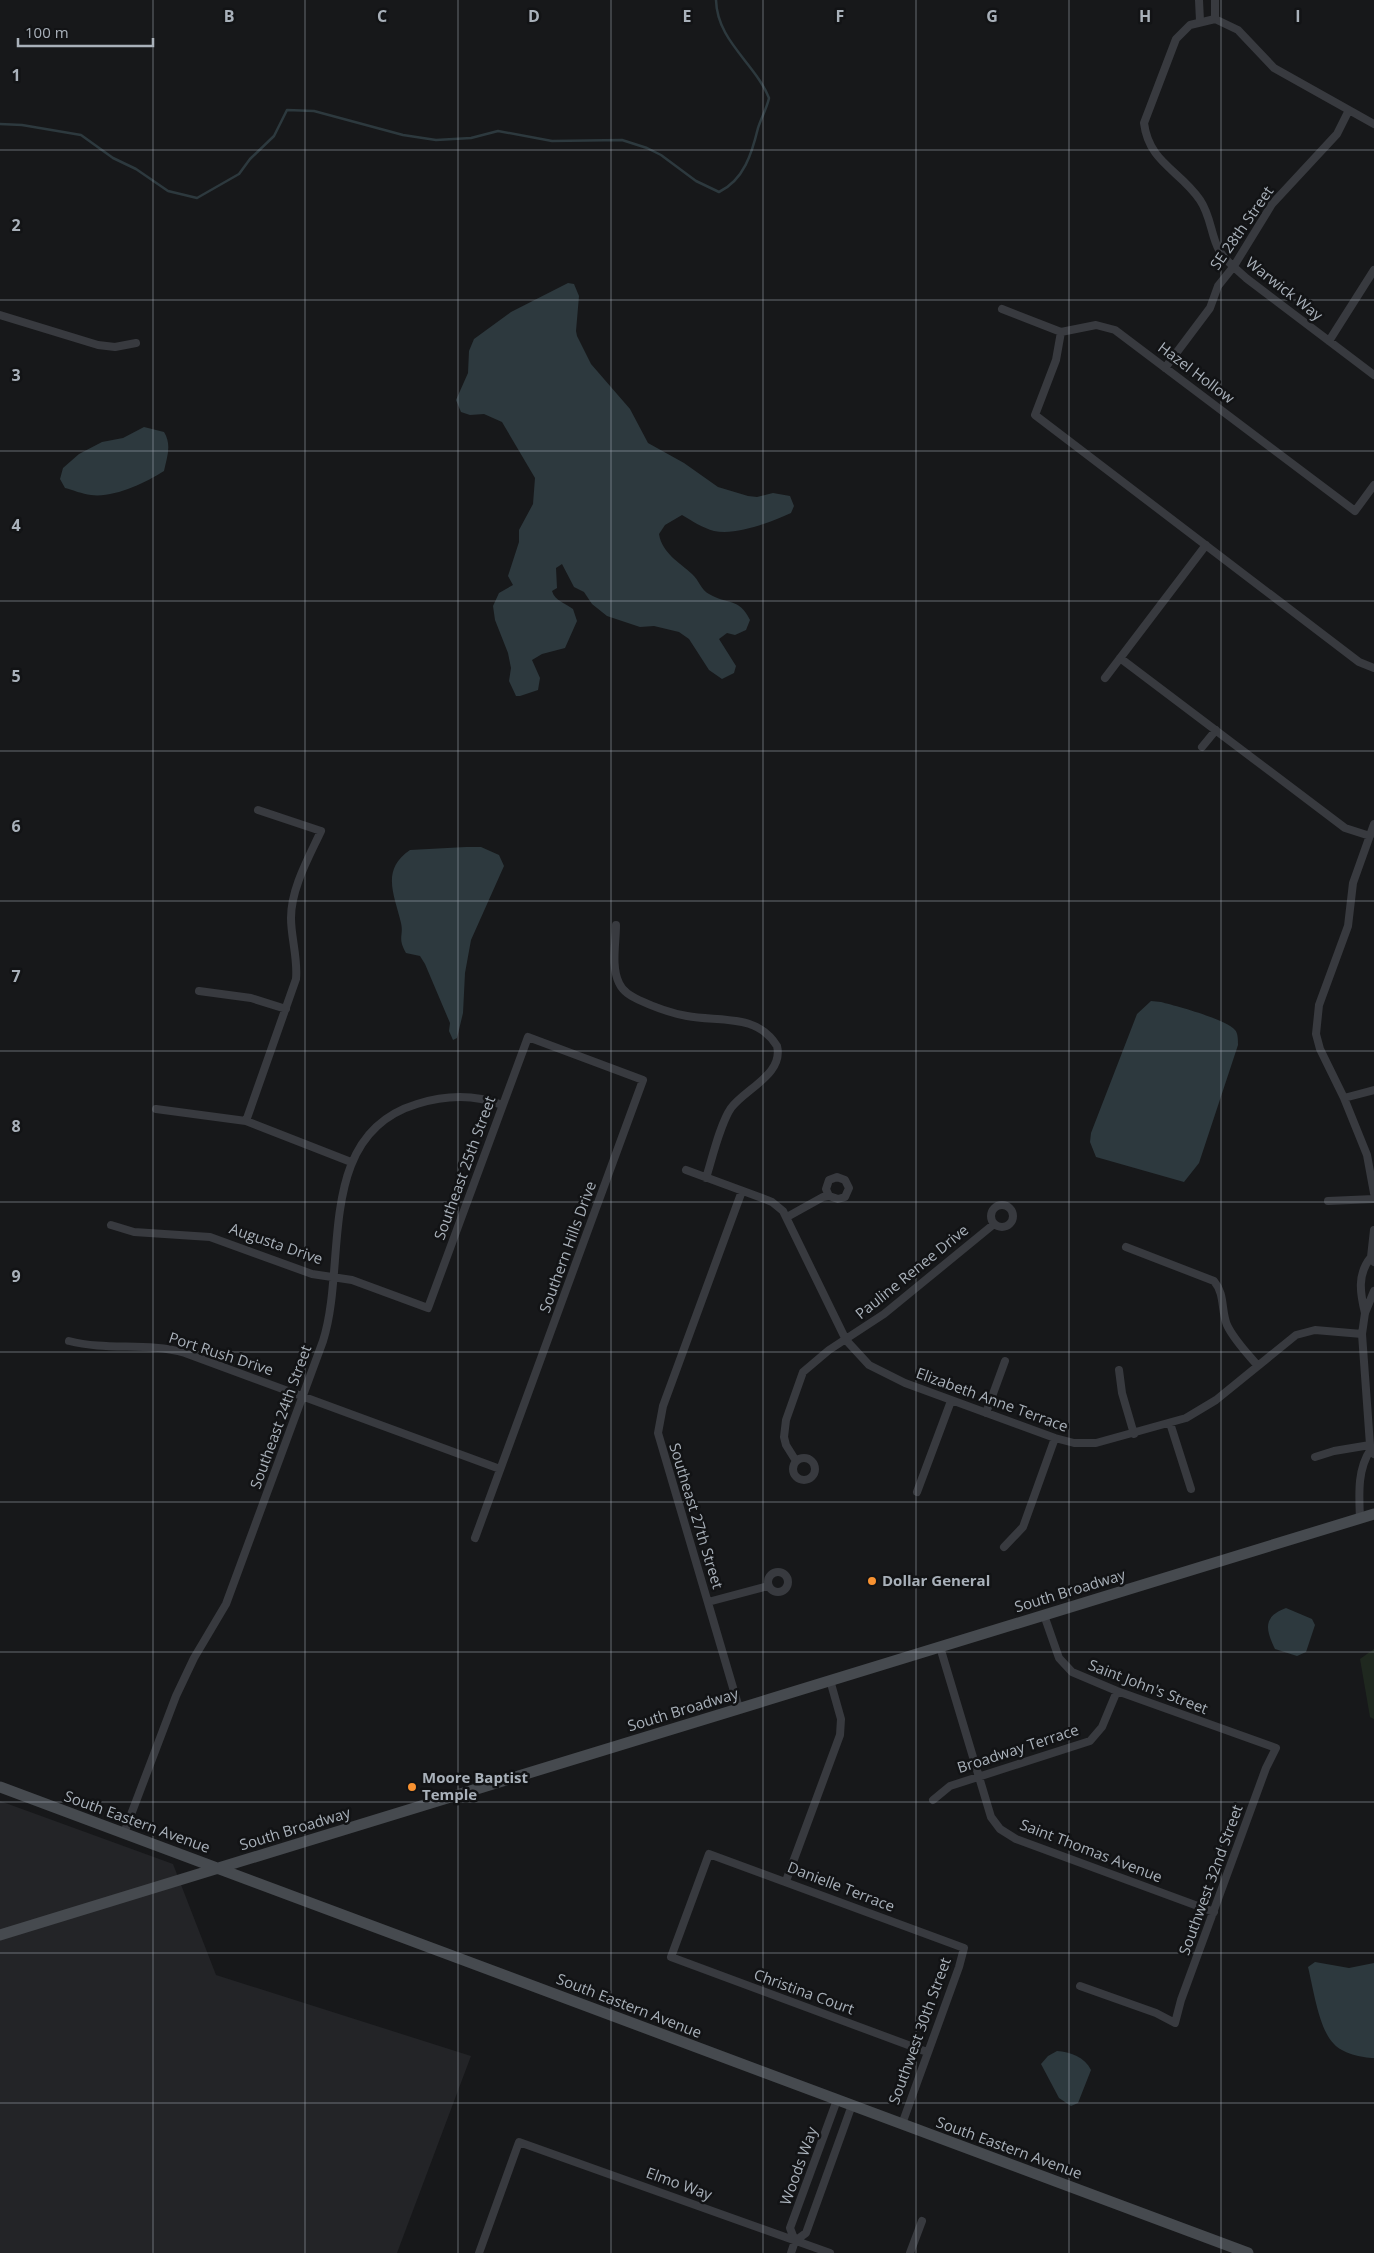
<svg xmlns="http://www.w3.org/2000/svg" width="1374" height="2253" font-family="'Open Sans',sans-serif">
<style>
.built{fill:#232427}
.green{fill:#1f281f}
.water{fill:#2d393e}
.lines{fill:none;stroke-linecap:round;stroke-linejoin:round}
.stream{stroke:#2d393e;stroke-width:2.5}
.street{stroke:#383a3f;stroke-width:8}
.secondary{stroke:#464a4f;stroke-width:11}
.grid{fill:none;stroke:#a9b1ba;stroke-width:1;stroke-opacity:0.55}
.poi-dot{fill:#f89231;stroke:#121315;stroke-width:2}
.labels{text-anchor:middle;stroke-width:5;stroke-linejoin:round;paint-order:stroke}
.street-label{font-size:15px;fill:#a9b1ba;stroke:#121315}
.poi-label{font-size:15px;font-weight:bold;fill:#a9b1ba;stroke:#121315;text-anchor:start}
.grid-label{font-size:16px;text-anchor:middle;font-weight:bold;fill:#a9b1ba;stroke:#121315;stroke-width:5;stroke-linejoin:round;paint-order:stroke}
</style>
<rect width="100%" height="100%" fill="#17181a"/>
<path class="built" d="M 0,1801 L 173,1864 L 216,1975 L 471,2056 L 397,2253 L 0,2253 Z"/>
<path class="green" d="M 1374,1649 L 1374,1719 L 1370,1717 L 1360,1659 Z"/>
<path class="water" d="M 568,283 L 574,284 L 579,296 L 576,331 L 577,336 L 591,364 L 630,409 L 648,443 L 684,463 L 718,487 L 748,496 L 757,497 L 773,493 L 790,496 L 794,506 L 791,513 C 771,522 736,536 714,531 C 703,528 692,521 682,515 L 665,525 L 659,534 C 662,553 679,562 692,574 C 699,580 701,590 709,594 C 727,605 739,597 750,620 L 746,630 L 735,635 L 727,633 L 719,639 L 736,666 L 734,673 L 722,679 L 709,670 L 689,639 L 679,632 L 654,626 L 640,627 L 607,616 L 592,604 L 584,592 L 574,587 L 562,564 L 556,568 L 557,588 L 552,591 C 555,601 565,603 573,609 L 577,621 L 565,648 L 542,654 L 532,660 L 540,678 L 538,690 L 520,696 L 516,696 L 509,681 L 511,668 L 508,653 L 495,620 L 493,606 L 499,593 L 513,585 L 508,576 L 519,542 L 519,530 L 533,504 L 535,478 L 502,422 L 484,414 L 470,415 L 461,412 L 456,400 L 468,373 L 469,351 L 474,339 L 511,312 Z
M 144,427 L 164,432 C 172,445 167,457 164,471 C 145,483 114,498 91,495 C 82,494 73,490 65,488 L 60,479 L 63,468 L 79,454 L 102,442 L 123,438 Z
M 466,847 L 481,847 L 499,855 L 504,866 L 471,940 L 465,973 L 463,1013 L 457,1038 L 453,1040 L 449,1031 L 450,1023 L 425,964 L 420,956 L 406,953 C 397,937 404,936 401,923 C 395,896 380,870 410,850 Z
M 1151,1001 L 1161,1002 C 1176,1006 1226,1019 1235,1030 C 1238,1033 1238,1040 1238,1045 L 1199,1163 L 1184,1182 L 1096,1157 L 1090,1142 L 1091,1133 L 1137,1014 Z
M 1286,1608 L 1312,1619 L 1315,1625 L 1306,1652 L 1297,1656 L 1275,1649 C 1266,1630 1262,1617 1286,1608 Z
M 1315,1962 L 1349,1968 L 1374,1963 L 1374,2058 C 1362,2058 1342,2053 1334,2044 C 1319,2030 1313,1987 1308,1967 Z
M 1057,2051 C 1070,2052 1085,2057 1091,2070 L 1078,2103 L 1071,2106 L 1059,2098 L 1041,2064 L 1048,2056 Z"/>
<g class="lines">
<path class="stream" d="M 0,124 L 22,125 L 81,135 L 113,158 L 136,169 L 168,191 L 197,198 L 239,174 L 250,159 L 274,136 L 287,110 L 314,111 L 403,135 L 436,140 L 471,138 L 498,131 L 552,141 L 622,140 L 647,148 L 661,155 L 696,181 L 719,192 C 744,180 752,153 758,128 C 761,118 767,108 769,98 C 755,63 717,41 716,0"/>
<path class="street" d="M 1199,0 L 1200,21
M 1215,0 L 1215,19
M 1215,19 L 1190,25 L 1176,39 L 1144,123 C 1149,163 1180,170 1200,200 C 1211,216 1211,236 1219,250 C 1225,261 1238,270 1246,278 L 1374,375
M 1215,19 L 1238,30 L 1274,68 L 1374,124
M 1002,309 L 1061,332 L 1096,325 L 1115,330 L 1355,511 L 1374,485
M 0,315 L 98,345 L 115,347 L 136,343
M 1061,332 L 1056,360 L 1035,415 L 1359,662 L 1374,668
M 1329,341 L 1374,270
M 1165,368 L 1210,308 L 1218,286 L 1234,266 L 1272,204 L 1337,134 L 1349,110
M 1120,658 L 1345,828 L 1370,836
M 1105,678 L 1206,545
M 1202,747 L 1216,730
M 1374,824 L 1353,883 L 1348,926 L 1319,1005 L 1316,1034 L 1320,1049 L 1344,1098 L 1367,1155 L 1374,1193
M 616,925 C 616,943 611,967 619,983 C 623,992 631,996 639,1000 C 654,1007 670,1013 687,1016 C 719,1022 757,1013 777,1046 C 784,1074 745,1089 731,1108 C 720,1124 712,1159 706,1178
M 199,991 L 251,998 L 286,1009
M 1344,1098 L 1374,1090
M 156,1109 L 246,1121 L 351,1162
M 246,1121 L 296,979 C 298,958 291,938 291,918 C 291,888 309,857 321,831 L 258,810
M 686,1170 L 762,1198 L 772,1202 L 783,1211 L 846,1340 L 869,1365 L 905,1383 L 1055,1438 L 1074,1443 L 1096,1443 L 1186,1418 L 1216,1400 L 1296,1335 L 1315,1330 L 1362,1334
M 1328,1201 L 1374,1199
M991 1216a11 11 0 1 1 22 0a11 11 0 1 1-22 0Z
M 787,1217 L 823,1197 L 829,1196 L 838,1199 L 845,1197 L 849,1188 L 845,1180 L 837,1177 L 829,1180 L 826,1189 L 829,1196
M 111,1225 L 134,1232 L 210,1237 L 312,1274 L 352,1280 L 428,1308 L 528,1037 L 643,1080 L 475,1538
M 1126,1247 L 1214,1281 C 1225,1294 1221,1310 1227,1325 C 1234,1340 1247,1353 1258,1366
M 1371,1257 L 1374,1230
M 1374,1291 L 1365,1313 L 1362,1334 L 1370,1445 L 1374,1454
M 1365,1313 C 1360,1293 1357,1274 1371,1257 L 1374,1262
M 69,1341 C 108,1351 147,1342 185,1353 L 500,1469
M 1119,1370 L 1122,1393 L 1134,1434
M 986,1413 L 1005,1361
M 1170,1423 L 1191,1489
M 1315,1457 L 1334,1451 L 1370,1445
M793 1469a11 11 0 1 1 22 0a11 11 0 1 1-22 0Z
M 796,1461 L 786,1445 L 784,1437 L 786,1420 L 803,1372 L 829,1350 L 884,1314 L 994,1224
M 917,1492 L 951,1401
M 1360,1519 C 1359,1495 1357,1469 1371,1449
M 1004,1547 L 1023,1527 L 1055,1438
M768 1582a10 10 0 1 1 20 0a10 10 0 1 1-20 0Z
M 708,1602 L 768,1586
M 1044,1615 L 1059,1658 L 1072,1672 L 1117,1691 L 1276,1748 L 1266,1768 L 1181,2000 L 1175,2023 L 1156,2013 L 1080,1986
M 940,1647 L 991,1817 L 1000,1829 L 1016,1839 L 1214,1912
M 739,1708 L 658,1433 L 663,1406 L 742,1191
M 933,1800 L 950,1786 L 1090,1741 L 1102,1727 L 1117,1691
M 124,1833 L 176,1696 L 194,1658 L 226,1604 L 323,1341 C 348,1263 314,1135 417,1104 C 446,1095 474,1094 502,1105
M 786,1881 L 840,1735 L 841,1719 L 830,1680
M 837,2100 L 790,2228 L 795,2241 L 806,2233 L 852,2105
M 902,2124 L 959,1967 L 964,1948 L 709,1854 L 671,1957 L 927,2052
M 479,2253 L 519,2142 L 830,2253
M 791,2253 L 795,2241
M 910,2253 L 922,2221"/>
<path class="secondary" d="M 0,1787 L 1248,2253
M 0,1935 L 1374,1514"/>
</g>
<path class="grid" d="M 153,0 L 153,2253M 305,0 L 305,2253M 458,0 L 458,2253M 611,0 L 611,2253M 763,0 L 763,2253M 916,0 L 916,2253M 1069,0 L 1069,2253M 1221,0 L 1221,2253M 0,150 L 1374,150M 0,300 L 1374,300M 0,451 L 1374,451M 0,601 L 1374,601M 0,751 L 1374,751M 0,901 L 1374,901M 0,1051 L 1374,1051M 0,1202 L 1374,1202M 0,1352 L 1374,1352M 0,1502 L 1374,1502M 0,1652 L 1374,1652M 0,1802 L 1374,1802M 0,1953 L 1374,1953M 0,2103 L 1374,2103"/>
<g class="poi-dot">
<circle cx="872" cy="1581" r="5"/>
<circle cx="412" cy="1787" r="5"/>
</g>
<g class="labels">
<g class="street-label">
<text transform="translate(1242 228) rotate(-55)" y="5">SE 28th Street</text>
<text transform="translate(1284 289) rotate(38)" y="5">Warwick Way</text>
<text transform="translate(1196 373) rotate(37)" y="5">Hazel Hollow</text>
<text transform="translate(465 1168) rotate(-70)" y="5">Southeast 25th Street</text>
<text transform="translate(276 1244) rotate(19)" y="5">Augusta Drive</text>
<text transform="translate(568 1247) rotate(-70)" y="5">Southern Hills Drive</text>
<text transform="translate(912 1272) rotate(-39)" y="5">Pauline Renee Drive</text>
<text transform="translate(221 1354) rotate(18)" y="5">Port Rush Drive</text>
<text transform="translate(992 1400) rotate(20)" y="5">Elizabeth Anne Terrace</text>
<text transform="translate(281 1417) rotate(-70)" y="5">Southeast 24th Street</text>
<text transform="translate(696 1516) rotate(73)" y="5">Southeast 27th Street</text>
<text transform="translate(1070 1591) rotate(-17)" y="5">South Broadway</text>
<text transform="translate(1148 1687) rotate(21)" y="5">Saint John's Street</text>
<text transform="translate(683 1710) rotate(-17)" y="5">South Broadway</text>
<text transform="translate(1018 1749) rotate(-18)" y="5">Broadway Terrace</text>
<text transform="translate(137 1822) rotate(20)" y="5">South Eastern Avenue</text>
<text transform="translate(295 1829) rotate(-17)" y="5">South Broadway</text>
<text transform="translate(1091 1851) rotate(21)" y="5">Saint Thomas Avenue</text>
<text transform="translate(1211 1880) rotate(-70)" y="5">Southwest 32nd Street</text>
<text transform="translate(841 1887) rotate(21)" y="5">Danielle Terrace</text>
<text transform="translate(804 1992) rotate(20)" y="5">Christina Court</text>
<text transform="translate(629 2006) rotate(21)" y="5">South Eastern Avenue</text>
<text transform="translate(920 2031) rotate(-70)" y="5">Southwest 30th Street</text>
<text transform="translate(1009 2148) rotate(20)" y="5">South Eastern Avenue</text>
<text transform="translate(799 2166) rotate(-70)" y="5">Woods Way</text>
<text transform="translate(679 2184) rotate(20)" y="5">Elmo Way</text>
</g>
<g class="poi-label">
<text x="882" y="1586">Dollar General</text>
<text x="422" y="1783">Moore Baptist<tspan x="422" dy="17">Temple</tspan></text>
</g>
</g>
<g class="grid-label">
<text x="229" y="22">B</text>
<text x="382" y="22">C</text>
<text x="534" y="22">D</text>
<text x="687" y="22">E</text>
<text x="840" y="22">F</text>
<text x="992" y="22">G</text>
<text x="1145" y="22">H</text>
<text x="1298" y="22">I</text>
<text x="16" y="81">1</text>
<text x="16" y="231">2</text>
<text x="16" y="381">3</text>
<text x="16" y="531">4</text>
<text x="16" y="682">5</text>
<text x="16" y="832">6</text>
<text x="16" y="982">7</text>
<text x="16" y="1132">8</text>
<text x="16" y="1282">9</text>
</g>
<path d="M18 38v8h135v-8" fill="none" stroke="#a9b1ba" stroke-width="2.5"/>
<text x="25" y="38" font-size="15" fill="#a9b1ba" stroke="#121315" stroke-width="4" paint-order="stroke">100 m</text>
</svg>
